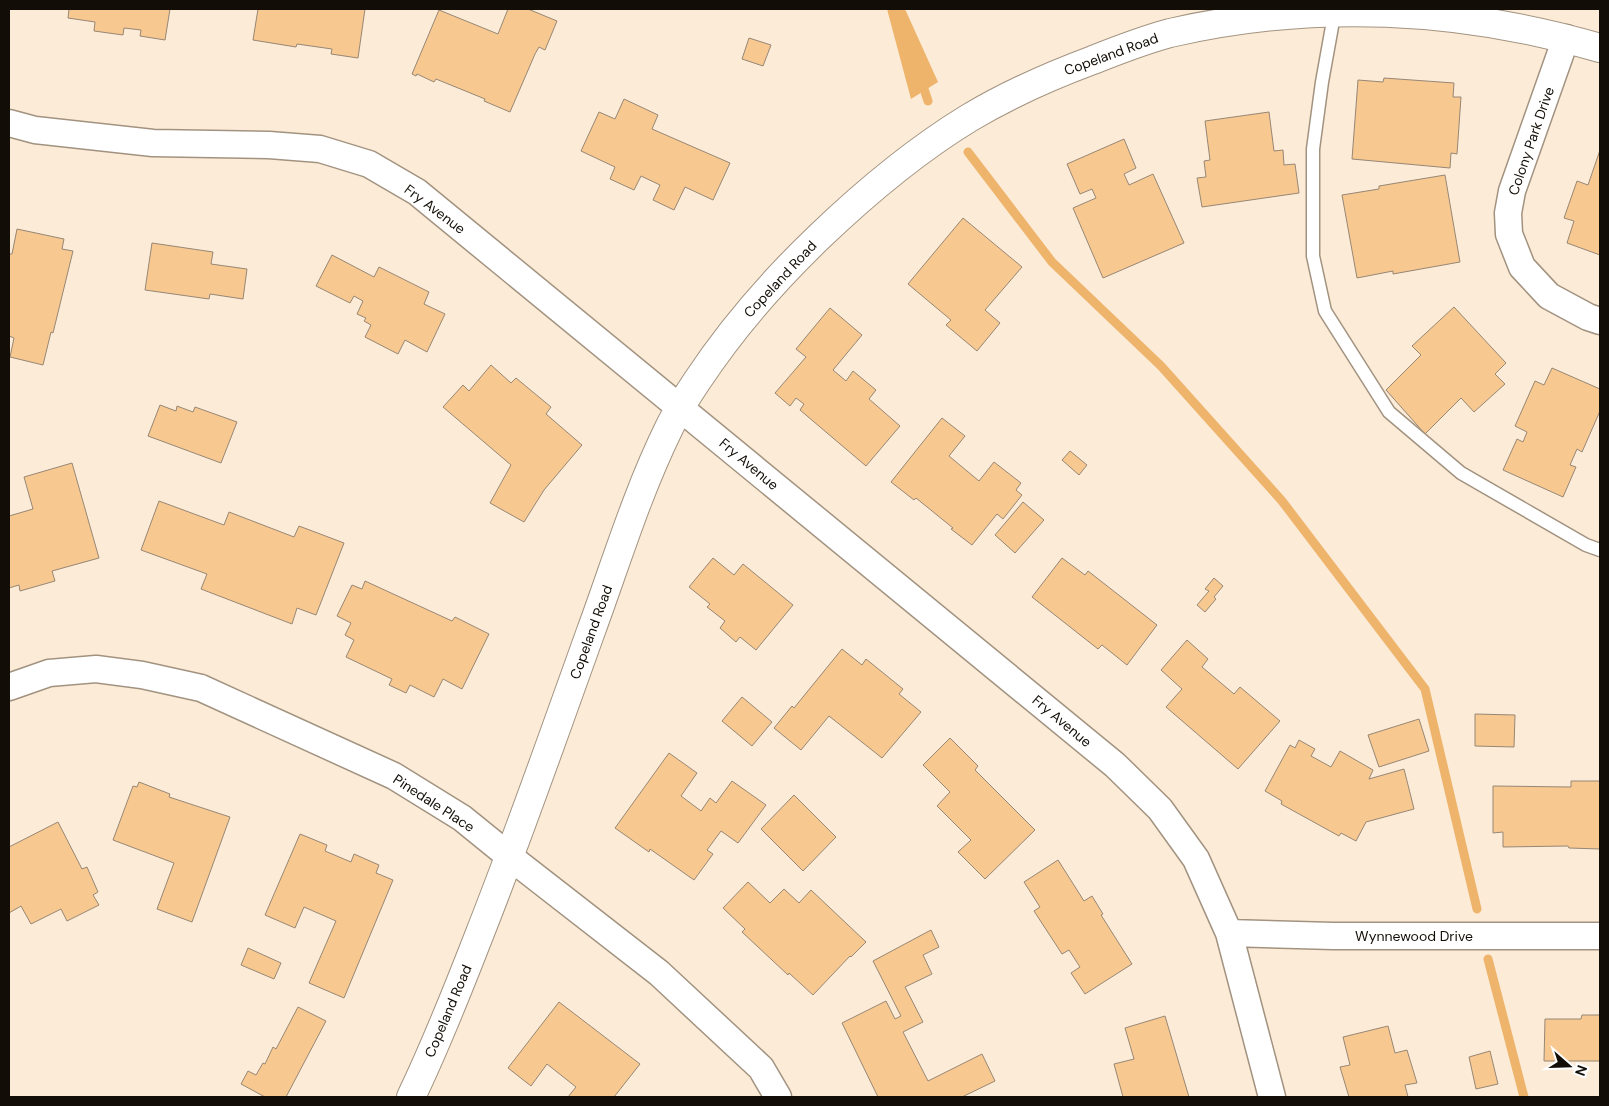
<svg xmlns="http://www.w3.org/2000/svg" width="1609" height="1106" font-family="'DM Sans',sans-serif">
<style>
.water{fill:#eeb46c}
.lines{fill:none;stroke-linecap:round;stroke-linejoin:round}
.stream{stroke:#eeb46c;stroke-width:9}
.building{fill:#f7c890;stroke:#978775}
.lane-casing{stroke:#a29380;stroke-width:15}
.street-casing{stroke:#a29380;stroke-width:29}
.secondary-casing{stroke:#a29380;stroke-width:30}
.lane{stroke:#fff;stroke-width:12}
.street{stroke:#fff;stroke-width:26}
.secondary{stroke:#fff;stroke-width:28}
.labels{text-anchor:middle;stroke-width:4;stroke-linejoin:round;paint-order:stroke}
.street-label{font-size:14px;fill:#120d06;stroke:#fff}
</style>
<rect width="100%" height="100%" fill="#fcebd7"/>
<path class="water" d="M 887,9 L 905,9 L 938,82 L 911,99 Z"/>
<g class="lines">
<path class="stream" d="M 921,80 L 928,101
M 968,152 L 1052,262 L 1161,366 L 1282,501 L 1425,689 L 1477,909
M 1488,959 L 1524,1097"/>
</g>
<path class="building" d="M 69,9 L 170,9 L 165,40 L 140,36 L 141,30 L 124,28 L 123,35 L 94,31 L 95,22 L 68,18 Z
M 258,9 L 365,9 L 358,58 L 331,54 L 332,49 L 297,44 L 296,47 L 253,40 Z
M 508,9 L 528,9 L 557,21 L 545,50 L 539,47 L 535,54 L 510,112 L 484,101 L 485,99 L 436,79 L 434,82 L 417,74 L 416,76 L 412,74 L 439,10 L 498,34 Z
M 749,38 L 771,45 L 763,66 L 742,59 Z
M 1384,78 L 1454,83 L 1453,97 L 1461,97 L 1457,154 L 1451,153 L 1450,168 L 1352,159 L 1358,80 L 1383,82 Z
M 624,99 L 658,115 L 652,129 L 730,163 L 713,200 L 685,187 L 674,210 L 653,200 L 660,185 L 641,176 L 634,190 L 610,179 L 615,167 L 581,151 L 599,112 L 615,119 Z
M 1269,112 L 1274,151 L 1283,150 L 1284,165 L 1295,164 L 1299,193 L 1202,207 L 1197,178 L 1206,177 L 1204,161 L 1210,160 L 1205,121 Z
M 1124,139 L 1136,168 L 1124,174 L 1129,185 L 1153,174 L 1184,243 L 1103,278 L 1073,208 L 1096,198 L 1092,189 L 1080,194 L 1067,164 Z
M 1600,150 L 1600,255 L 1567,243 L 1574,221 L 1564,218 L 1577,181 L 1588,185 Z
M 1445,175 L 1460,262 L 1393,274 L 1393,271 L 1357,278 L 1342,195 L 1379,189 L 1379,186 Z
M 963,218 L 1022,267 L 985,310 L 1000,323 L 977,351 L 946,325 L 951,320 L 908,284 Z
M 17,229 L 64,239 L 62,249 L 73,251 L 53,333 L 51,332 L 43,365 L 10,357 L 14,338 L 9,336 L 9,254 L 12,254 Z
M 152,243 L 213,252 L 211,264 L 247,269 L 243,299 L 210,294 L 209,299 L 145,290 Z
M 332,255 L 374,277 L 379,267 L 429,292 L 424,304 L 445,314 L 427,352 L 405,340 L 398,354 L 365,337 L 371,325 L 364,321 L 366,318 L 357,314 L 363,301 L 354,296 L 350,303 L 316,286 Z
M 1454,307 L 1506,363 L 1495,374 L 1505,384 L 1474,412 L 1461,398 L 1425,434 L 1386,390 L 1421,355 L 1412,346 Z
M 830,308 L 862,335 L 833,370 L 846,381 L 853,371 L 876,390 L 869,399 L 900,426 L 866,466 L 800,410 L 804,404 L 796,398 L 790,406 L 775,393 L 806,357 L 796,349 Z
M 491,365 L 511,383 L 516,378 L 551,407 L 546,414 L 582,445 L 544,490 L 524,522 L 490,503 L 511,465 L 443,407 L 463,385 L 469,391 Z
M 1552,368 L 1600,389 L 1600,411 L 1582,452 L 1577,449 L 1570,465 L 1576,467 L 1563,497 L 1503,470 L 1517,439 L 1523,442 L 1527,432 L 1515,426 L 1535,381 L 1544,385 Z
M 160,405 L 176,411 L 177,406 L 193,412 L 195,407 L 237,422 L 221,463 L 148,436 Z
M 942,418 L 965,436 L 949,456 L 979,481 L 994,462 L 1021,483 L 1016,490 L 1022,495 L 1003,519 L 997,514 L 972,545 L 951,529 L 953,528 L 916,498 L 914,500 L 891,482 Z
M 1070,451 L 1087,465 L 1079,475 L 1062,460 Z
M 72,463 L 99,558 L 52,571 L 55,581 L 20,591 L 19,585 L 9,588 L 9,516 L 33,509 L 24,477 Z
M 159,501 L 224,525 L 229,512 L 294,537 L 299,526 L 344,543 L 316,615 L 297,608 L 292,624 L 201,589 L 207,574 L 141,550 Z
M 1023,502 L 1044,520 L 1015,553 L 995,535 Z
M 713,558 L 734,575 L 743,564 L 793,605 L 756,650 L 740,637 L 736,642 L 720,628 L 725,621 L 707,607 L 710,604 L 689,587 Z
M 1062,558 L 1085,575 L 1088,571 L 1157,625 L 1127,665 L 1102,645 L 1098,649 L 1032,597 Z
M 1214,578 L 1223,586 L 1214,597 L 1216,599 L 1205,612 L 1197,605 L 1209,591 L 1205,589 Z
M 365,581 L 452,621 L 455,617 L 489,634 L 462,689 L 443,679 L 434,697 L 410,685 L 406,693 L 389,685 L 392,679 L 346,657 L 354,640 L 345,635 L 351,623 L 337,616 L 352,585 L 362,589 Z
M 1187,640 L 1208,659 L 1202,667 L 1234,694 L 1240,687 L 1280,721 L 1238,769 L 1166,707 L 1182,689 L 1161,670 Z
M 842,649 L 862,665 L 866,659 L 903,689 L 899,694 L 921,712 L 882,758 L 829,716 L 801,750 L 774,728 L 792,706 L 794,708 Z
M 742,697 L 772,722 L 752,746 L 722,721 Z
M 1475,714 L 1515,715 L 1514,747 L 1475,746 Z
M 1419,719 L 1429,751 L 1379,767 L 1368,735 Z
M 950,738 L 978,766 L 975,770 L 1035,830 L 985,879 L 958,852 L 971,840 L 937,806 L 950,792 L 923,765 Z
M 1299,740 L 1315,749 L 1311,756 L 1331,767 L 1340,751 L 1373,770 L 1369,779 L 1404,769 L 1414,809 L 1366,822 L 1356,841 L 1341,833 L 1339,836 L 1281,804 L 1282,801 L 1265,791 L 1290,745 L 1295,748 Z
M 669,753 L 697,773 L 681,796 L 701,811 L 710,798 L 716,803 L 732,781 L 766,805 L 738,843 L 721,831 L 707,850 L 713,854 L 694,880 L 650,849 L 649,852 L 615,828 Z
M 1571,781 L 1600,781 L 1600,849 L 1569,848 L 1568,846 L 1503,847 L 1503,832 L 1493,833 L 1493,786 L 1571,787 Z
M 139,782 L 170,794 L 169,797 L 230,817 L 192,922 L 157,909 L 174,863 L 113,840 L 133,786 L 137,787 Z
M 794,795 L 836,837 L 803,871 L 761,829 Z
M 58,822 L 82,869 L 87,867 L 98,892 L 93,895 L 99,905 L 67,921 L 61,909 L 31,924 L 21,906 L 9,913 L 9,847 Z
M 300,834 L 327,845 L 325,851 L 351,862 L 354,854 L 379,865 L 376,873 L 393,880 L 344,998 L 309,983 L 336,921 L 304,907 L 295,928 L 265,915 Z
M 1058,860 L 1084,901 L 1092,896 L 1103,914 L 1101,915 L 1132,964 L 1085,994 L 1071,973 L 1080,967 L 1069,950 L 1062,954 L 1034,911 L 1040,907 L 1024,882 Z
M 748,882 L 770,903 L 784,889 L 799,903 L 811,890 L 866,942 L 851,957 L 850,956 L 813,995 L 789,973 L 788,975 L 742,932 L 745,929 L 723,908 Z
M 931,930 L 939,947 L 923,955 L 932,974 L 905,987 L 923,1022 L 903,1032 L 928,1081 L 982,1054 L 995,1081 L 962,1097 L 878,1097 L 842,1023 L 886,1001 L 895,1019 L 901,1016 L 873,961 Z
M 248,948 L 281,963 L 274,979 L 241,965 Z
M 559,1002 L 640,1064 L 614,1097 L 568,1097 L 576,1087 L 547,1064 L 531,1086 L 508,1068 Z
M 298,1007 L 326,1021 L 286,1097 L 265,1097 L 241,1084 L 248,1071 L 256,1075 L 263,1063 L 265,1064 L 273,1047 L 276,1049 Z
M 1582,1015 L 1600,1015 L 1600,1061 L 1544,1061 L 1545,1019 L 1581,1019 Z
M 1165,1016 L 1189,1097 L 1123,1097 L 1114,1064 L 1134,1059 L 1125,1028 Z
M 1388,1026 L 1395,1053 L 1407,1050 L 1417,1083 L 1405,1085 L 1408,1097 L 1349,1097 L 1340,1067 L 1350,1065 L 1343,1037 Z
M 1490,1051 L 1498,1084 L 1476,1089 L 1469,1057 Z"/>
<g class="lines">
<defs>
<path id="lane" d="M 1335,10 L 1322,82 L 1313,149 L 1313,256 L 1325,311 L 1389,412 L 1461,473 L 1586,545 L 1600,550"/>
<path id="street" d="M 1566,38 L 1512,191 L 1508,213 L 1509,234 L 1522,267 L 1549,296 L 1588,317 L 1600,321
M 9,123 L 35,130 L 153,143 L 269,145 L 320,149 L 369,164 L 417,192 L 1115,765 L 1160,809 L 1196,859 L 1229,933 L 1272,1097
M 9,687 L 49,673 L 96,669 L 142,675 L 201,688 L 394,776 L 462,818 L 510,857 L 659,973 L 761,1068 L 778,1097
M 1229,933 L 1333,936 L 1600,936"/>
<path id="secondary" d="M 411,1097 C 436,1045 457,992 478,938 C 518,837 554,734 591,631 C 616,563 637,493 669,428 C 677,411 687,396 697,381 C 732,328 774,280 820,236 C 866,192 915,151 969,118 C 1009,94 1050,76 1093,60 C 1118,50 1144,40 1170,33 C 1313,0 1460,7 1600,48"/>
</defs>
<use href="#lane" class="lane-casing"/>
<use href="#street" class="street-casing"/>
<use href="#secondary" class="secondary-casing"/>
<use href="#lane" class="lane"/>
<use href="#street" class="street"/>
<use href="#secondary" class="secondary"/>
</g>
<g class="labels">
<g class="street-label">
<text transform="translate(1111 54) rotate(-20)" y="5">Copeland Road</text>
<text transform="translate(1531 141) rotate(-71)" y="5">Colony Park Drive</text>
<text transform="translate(435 209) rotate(37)" y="5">Fry Avenue</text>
<text transform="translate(780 279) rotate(-47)" y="5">Copeland Road</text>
<text transform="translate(749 464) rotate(40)" y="5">Fry Avenue</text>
<text transform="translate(591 632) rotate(-70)" y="5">Copeland Road</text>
<text transform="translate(1062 721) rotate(40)" y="5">Fry Avenue</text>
<text transform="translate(434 803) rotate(33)" y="5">Pinedale Place</text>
<text x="1414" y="941">Wynnewood Drive</text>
<text transform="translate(448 1011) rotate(-67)" y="5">Copeland Road</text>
</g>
</g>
<rect width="1609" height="1106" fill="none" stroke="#120d06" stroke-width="20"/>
<g transform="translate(1569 1066) rotate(110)" stroke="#ffffff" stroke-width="4" paint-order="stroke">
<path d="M0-4L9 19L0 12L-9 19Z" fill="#120d06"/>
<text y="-8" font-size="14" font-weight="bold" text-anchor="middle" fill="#120d06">N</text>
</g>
</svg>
